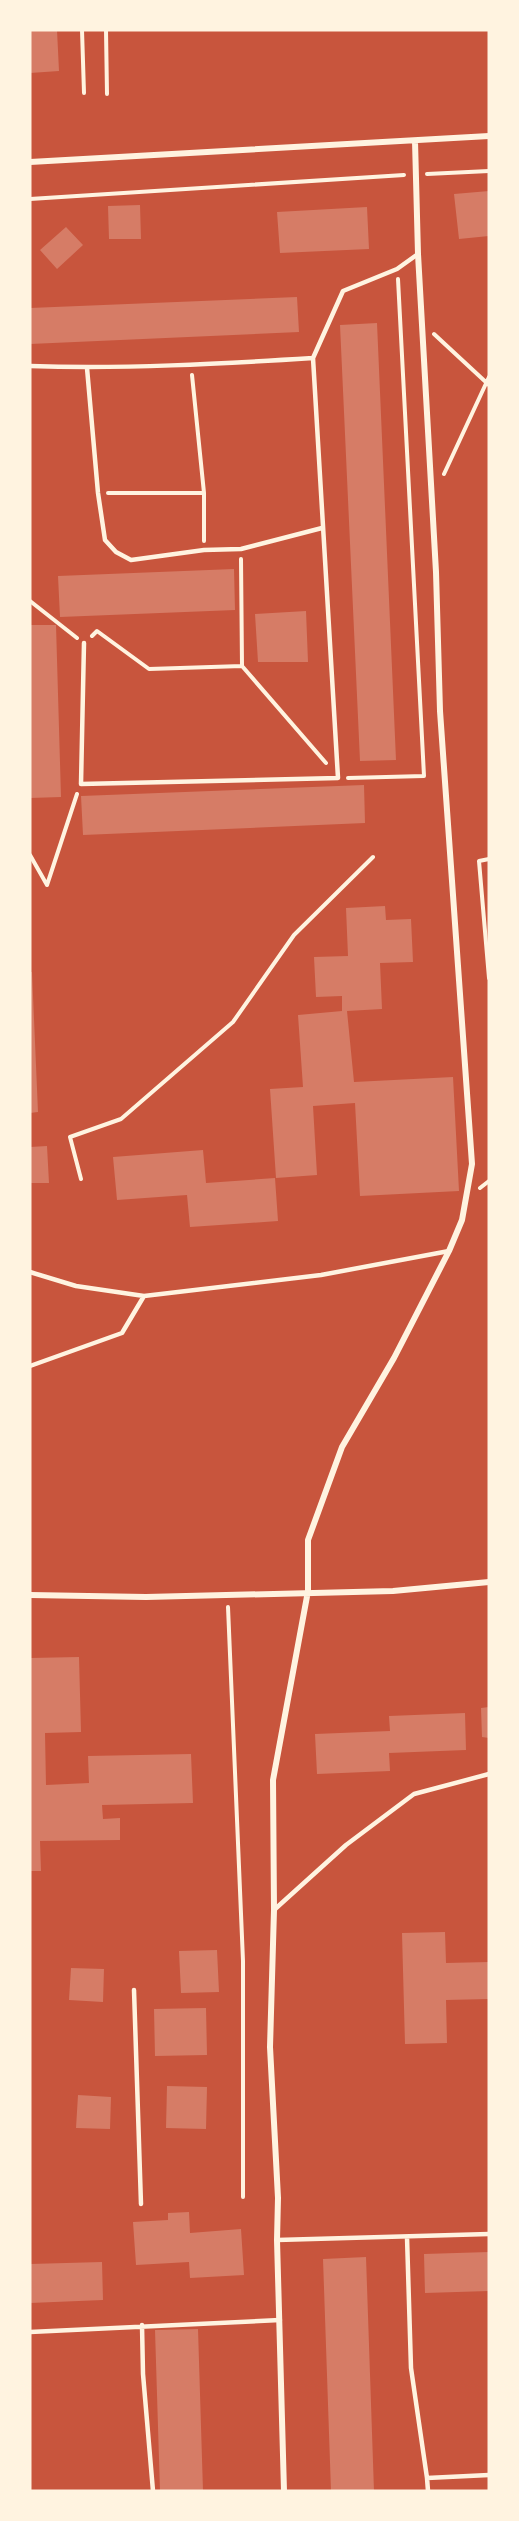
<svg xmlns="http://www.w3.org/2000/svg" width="519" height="2521" font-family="'IBM Plex Sans',sans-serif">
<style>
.building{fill:#d67c66}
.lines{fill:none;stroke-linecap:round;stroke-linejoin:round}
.path{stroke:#fff3e0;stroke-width:4}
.service{stroke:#fff3e0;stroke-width:4.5}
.minor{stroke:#fff3e0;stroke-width:6}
</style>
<rect width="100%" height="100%" fill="#c8553d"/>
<path class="building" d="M 30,30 L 57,30 L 59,71 L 30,73 Z
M 489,191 L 489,236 L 459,239 L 454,194 Z
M 140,205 L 141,239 L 109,239 L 108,206 Z
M 367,207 L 369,249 L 280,253 L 277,212 Z
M 66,227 L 83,245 L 57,269 L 40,250 Z
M 297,297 L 299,332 L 30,344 L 30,308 Z
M 377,323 L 396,760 L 360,761 L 340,325 Z
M 234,569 L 235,610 L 60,617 L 58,576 Z
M 306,611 L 308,662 L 258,662 L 255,614 Z
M 30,625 L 56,625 L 61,797 L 30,798 Z
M 364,785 L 365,823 L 83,835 L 81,796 Z
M 385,906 L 386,920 L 411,919 L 413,962 L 380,963 L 382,1009 L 347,1011 L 354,1082 L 453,1077 L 459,1191 L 360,1196 L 355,1103 L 313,1106 L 317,1175 L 276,1178 L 270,1089 L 303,1087 L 298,1015 L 342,1011 L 342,996 L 316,997 L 314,957 L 348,956 L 346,908 Z
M 30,972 L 32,972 L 38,1112 L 30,1113 Z
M 47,1146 L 49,1183 L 30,1183 L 30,1147 Z
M 203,1150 L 206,1183 L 275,1178 L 278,1221 L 190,1227 L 187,1195 L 117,1200 L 113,1157 Z
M 79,1657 L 81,1732 L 45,1733 L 46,1785 L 89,1783 L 88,1756 L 191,1754 L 193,1803 L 102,1805 L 103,1819 L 120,1818 L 120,1840 L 40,1841 L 41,1871 L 30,1871 L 30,1658 Z
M 489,1707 L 489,1738 L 482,1737 L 481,1708 Z
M 465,1713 L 466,1750 L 389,1753 L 390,1771 L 317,1774 L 315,1734 L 390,1731 L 389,1716 Z
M 445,1932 L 446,1963 L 489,1962 L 489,1999 L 446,2000 L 447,2043 L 405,2044 L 402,1933 Z
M 217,1950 L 219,1992 L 181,1993 L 179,1951 Z
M 71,1968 L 104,1969 L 103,2002 L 69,2000 Z
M 206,2008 L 207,2055 L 155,2056 L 154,2009 Z
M 167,2086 L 207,2087 L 206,2129 L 166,2128 Z
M 78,2095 L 111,2097 L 110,2129 L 76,2128 Z
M 189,2212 L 190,2233 L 241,2229 L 244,2275 L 190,2278 L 189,2262 L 136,2265 L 133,2222 L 168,2220 L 168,2213 Z
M 489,2252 L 489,2291 L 425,2293 L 424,2254 Z
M 366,2257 L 374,2491 L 331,2491 L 323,2259 Z
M 102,2262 L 103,2300 L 30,2303 L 30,2264 Z
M 198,2329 L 203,2491 L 160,2491 L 155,2330 Z"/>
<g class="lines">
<path class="path" d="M 82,30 L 84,93
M 106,30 L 107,94
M 427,174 L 489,171
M 30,199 L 404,175
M 434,334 L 489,385
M 192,375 L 204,493 L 204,541
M 444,474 L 489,377
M 108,493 L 204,493
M 30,601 L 77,638
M 92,636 L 97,631 L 149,669 L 242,666 L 241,559
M 242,666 L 326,763
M 348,778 L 424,776 L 398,279
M 30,855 L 47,885
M 489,859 L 479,861 L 489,978
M 47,885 L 77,794
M 81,1179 L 70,1137 L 121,1119 L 233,1022 L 294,935 L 373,857
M 480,1188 L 489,1181
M 228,1607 L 243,1961 L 243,2197"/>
<path class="service" d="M 30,366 C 125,369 218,364 313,358
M 87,368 L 98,493 L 105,540 L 116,552 L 131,560 L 204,550 L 241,549 L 322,528
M 84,643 L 81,784 L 338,778 L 313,358 L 343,291 L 397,269 L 418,254
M 30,1272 L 76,1286 L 144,1296 L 321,1275 L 449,1251
M 30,1366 L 122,1333 L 144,1296
M 274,1910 L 346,1845 L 414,1794 L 489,1774
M 134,1990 L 141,2204
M 407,2237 L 411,2368 L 427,2478 L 489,2475
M 277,2240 L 489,2234
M 142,2325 L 143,2374 L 153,2491
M 30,2332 L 280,2320
M 427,2478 L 428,2491"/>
<path class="minor" d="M 30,162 L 489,136
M 30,1595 L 146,1597 L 393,1591 L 489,1582
M 284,2491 L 277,2240 L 278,2198 L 270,2047 L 274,1910 L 273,1780 L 308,1591 L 308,1540 L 342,1447 L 394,1358 L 449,1251 L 462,1220 L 472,1164 L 440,711 L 436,572 L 418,254 L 415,141"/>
</g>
<rect width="519" height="2521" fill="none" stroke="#fff3e0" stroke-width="63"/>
</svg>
